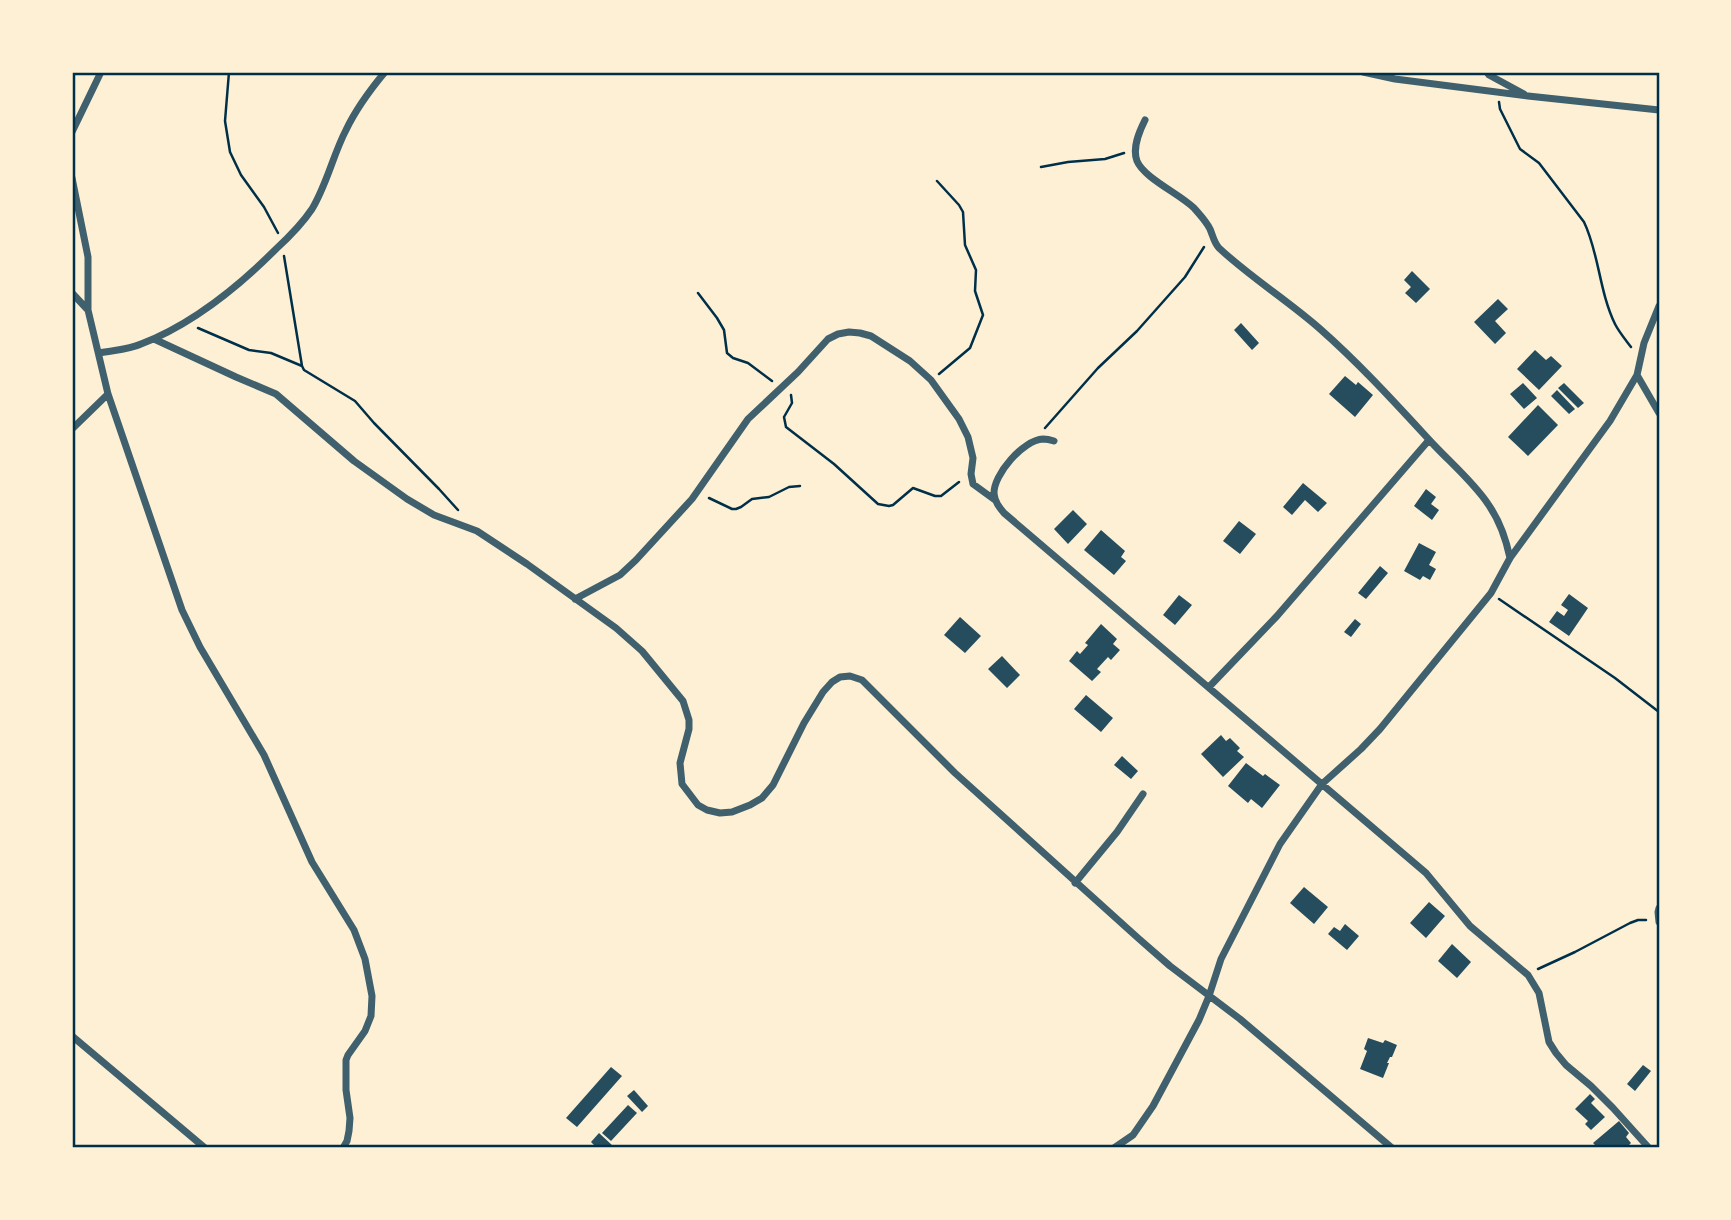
<svg xmlns="http://www.w3.org/2000/svg" width="1731" height="1220" font-family="Barlow,sans-serif">
<style>
.building{fill:#264d5e}
.lines{fill:none;stroke-linecap:round;stroke-linejoin:round}
.path{stroke:#003049;stroke-width:2.5}
.minor{stroke:#3f606c;stroke-width:7}
.neatline{fill:none;stroke:#003049;stroke-width:2.5}
</style>
<rect width="100%" height="100%" fill="#fdf0d5"/>
<path class="building" d="M 1412,271 L 1430,289 L 1416,303 L 1405,293 L 1411,287 L 1404,280 Z
M 1498,299 L 1508,309 L 1495,321 L 1506,333 L 1495,344 L 1474,322 Z
M 1241,323 L 1259,343 L 1252,350 L 1234,330 Z
M 1535,350 L 1546,360 L 1551,356 L 1562,366 L 1539,390 L 1517,369 Z
M 1345,376 L 1356,385 L 1358,382 L 1373,395 L 1355,417 L 1329,394 Z
M 1523,383 L 1537,398 L 1524,409 L 1510,394 Z
M 1564,383 L 1584,403 L 1578,408 L 1558,388 Z
M 1557,390 L 1575,409 L 1569,414 L 1551,396 Z
M 1538,405 L 1558,425 L 1528,456 L 1508,437 Z
M 1303,483 L 1327,503 L 1318,512 L 1305,500 L 1292,515 L 1283,507 Z
M 1426,489 L 1436,497 L 1431,504 L 1439,510 L 1432,520 L 1414,506 Z
M 1073,510 L 1087,524 L 1068,544 L 1054,529 Z
M 1239,521 L 1256,534 L 1240,554 L 1223,541 Z
M 1101,530 L 1125,551 L 1121,557 L 1126,561 L 1114,575 L 1084,550 Z
M 1419,543 L 1436,552 L 1429,565 L 1436,569 L 1430,580 L 1423,576 L 1420,580 L 1404,571 Z
M 1380,566 L 1388,573 L 1366,599 L 1358,593 Z
M 1569,594 L 1588,608 L 1569,636 L 1549,622 L 1557,611 L 1564,616 L 1568,610 L 1561,605 Z
M 1179,595 L 1192,605 L 1175,625 L 1163,615 Z
M 960,617 L 981,636 L 965,653 L 944,635 Z
M 1355,619 L 1361,624 L 1351,637 L 1344,632 Z
M 1101,624 L 1117,639 L 1113,644 L 1120,650 L 1111,660 L 1108,657 L 1097,669 L 1101,672 L 1092,681 L 1069,661 L 1077,651 L 1080,654 L 1088,645 L 1085,643 Z
M 1002,656 L 1020,675 L 1007,688 L 988,669 Z
M 1086,695 L 1113,718 L 1101,732 L 1074,709 Z
M 1221,735 L 1226,741 L 1230,738 L 1240,748 L 1237,751 L 1244,757 L 1223,777 L 1201,754 Z
M 1122,756 L 1138,771 L 1131,779 L 1114,765 Z
M 1246,763 L 1263,776 L 1265,774 L 1280,785 L 1262,808 L 1251,799 L 1248,803 L 1228,786 Z
M 1304,887 L 1328,907 L 1314,924 L 1290,903 Z
M 1429,902 L 1445,916 L 1426,938 L 1410,923 Z
M 1345,924 L 1359,936 L 1347,950 L 1328,934 L 1334,927 L 1340,931 Z
M 1452,944 L 1471,962 L 1457,978 L 1438,961 Z
M 1368,1038 L 1383,1043 L 1385,1040 L 1397,1045 L 1392,1057 L 1390,1057 L 1387,1063 L 1389,1063 L 1383,1078 L 1360,1069 L 1367,1051 L 1364,1049 Z
M 1643,1065 L 1651,1071 L 1635,1091 L 1627,1084 Z
M 611,1067 L 622,1076 L 577,1127 L 566,1118 Z
M 634,1090 L 648,1106 L 642,1112 L 627,1096 Z
M 1590,1094 L 1595,1099 L 1591,1103 L 1605,1117 L 1591,1130 L 1585,1124 L 1588,1121 L 1575,1109 Z
M 628,1105 L 637,1113 L 611,1141 L 602,1133 Z
M 1619,1121 L 1629,1133 L 1626,1137 L 1631,1143 L 1626,1148 L 1598,1148 L 1593,1143 Z
M 599,1133 L 613,1146 L 611,1148 L 597,1148 L 591,1142 Z"/>
<g class="lines">
<path class="path" d="M 229,72 L 225,121 L 230,152 L 241,175 L 264,207 L 278,233
M 1499,102 L 1500,109 L 1520,149 L 1539,163 L 1584,222 C 1599,253 1599,291 1615,324 C 1619,332 1625,339 1631,347
M 1041,167 L 1068,162 L 1105,159 L 1124,153
M 937,181 L 959,205 L 963,212 L 965,245 L 976,270 L 975,291 L 983,315 L 970,348 L 939,374
M 284,256 L 302,366 L 304,370 L 355,401 L 374,423 L 439,489 L 458,510
M 698,293 L 717,318 L 724,330 L 727,353 L 733,358 L 748,363 L 772,381
M 198,328 L 249,350 L 271,353 L 302,366
M 791,395 L 792,403 L 784,417 L 786,427 L 834,464 L 878,504 L 889,506 L 893,505 L 913,488 L 935,496 L 941,496 L 959,482
M 1045,428 L 1098,368 L 1137,331 L 1185,277 L 1204,247
M 709,498 L 732,509 L 736,509 L 741,507 L 752,499 L 769,497 L 789,487 L 800,486
M 1499,599 L 1615,678 L 1659,712
M 1538,969 L 1575,952 L 1630,923 L 1638,920 L 1646,920"/>
<path class="minor" d="M 1363,72 L 1395,79 L 1528,96 L 1659,110
M 1487,72 L 1489,75 L 1524,94
M 1145,120 C 1139,132 1132,148 1137,161 C 1144,178 1180,194 1194,208 C 1200,215 1206,221 1210,229 C 1213,236 1214,243 1219,248 C 1250,277 1287,300 1319,328 C 1360,364 1397,405 1434,445 C 1452,464 1474,483 1488,504 C 1500,521 1506,539 1510,558
M 72,132 L 101,72
M 72,178 L 88,257 L 88,310 L 108,394 L 182,610 L 200,647 L 264,755 L 312,862 L 354,930 L 365,959 L 372,996 L 371,1016 L 365,1031 L 348,1055 L 346,1060 L 346,1090 L 350,1118 L 349,1131 L 347,1141 L 343,1148
M 72,293 L 87,309
M 154,339 L 236,377 L 276,394 L 354,461 L 407,499 L 434,515 L 477,531 L 527,564 L 616,628 L 642,651 L 683,701 L 689,720 L 689,729 L 680,763 L 682,784 L 698,805 L 707,810 L 720,813 L 732,812 L 750,805 L 762,798 L 773,785 L 804,723 L 823,692 L 832,682 L 840,677 L 850,676 L 862,680 L 955,773 L 1138,938 L 1170,966 L 1240,1019 L 1392,1148
M 99,353 C 113,350 128,350 141,344 C 193,324 237,288 276,249 C 289,237 302,224 312,209 C 327,184 333,155 346,130 C 356,109 370,90 385,72
M 1637,375 L 1659,413
M 72,429 L 108,394
M 1054,441 C 1051,440 1045,439 1043,439 C 1023,440 993,475 994,494 C 995,502 999,507 1004,513 L 1426,873 L 1470,926 L 1528,975 L 1539,993 L 1549,1042 L 1556,1053 L 1566,1065 L 1591,1086 L 1613,1108 L 1649,1148
M 575,599 L 620,575 L 636,560 L 692,499 L 748,419 L 798,372 L 828,339 L 838,334 L 849,332 L 860,333 L 871,336 L 910,361 L 931,380 L 959,419 L 968,437 L 973,458 L 971,474 L 973,484 L 995,500
M 1209,687 L 1277,616 L 1429,440
M 1075,883 L 1117,832 L 1143,794
M 1659,908 L 1658,912 L 1659,922
M 72,1036 L 205,1148
M 1114,1148 L 1133,1135 L 1153,1106 L 1199,1020 L 1209,996 L 1221,959 L 1280,844 L 1322,784 L 1361,749 L 1380,729 L 1491,593 L 1510,558 L 1610,421 L 1637,375 L 1644,343 L 1659,306"/>
</g>
<rect width="1731" height="1220" fill="none" stroke="#fdf0d5" stroke-width="147"/>
<rect x="74" y="74" width="1584" height="1072" class="neatline"/>
</svg>
